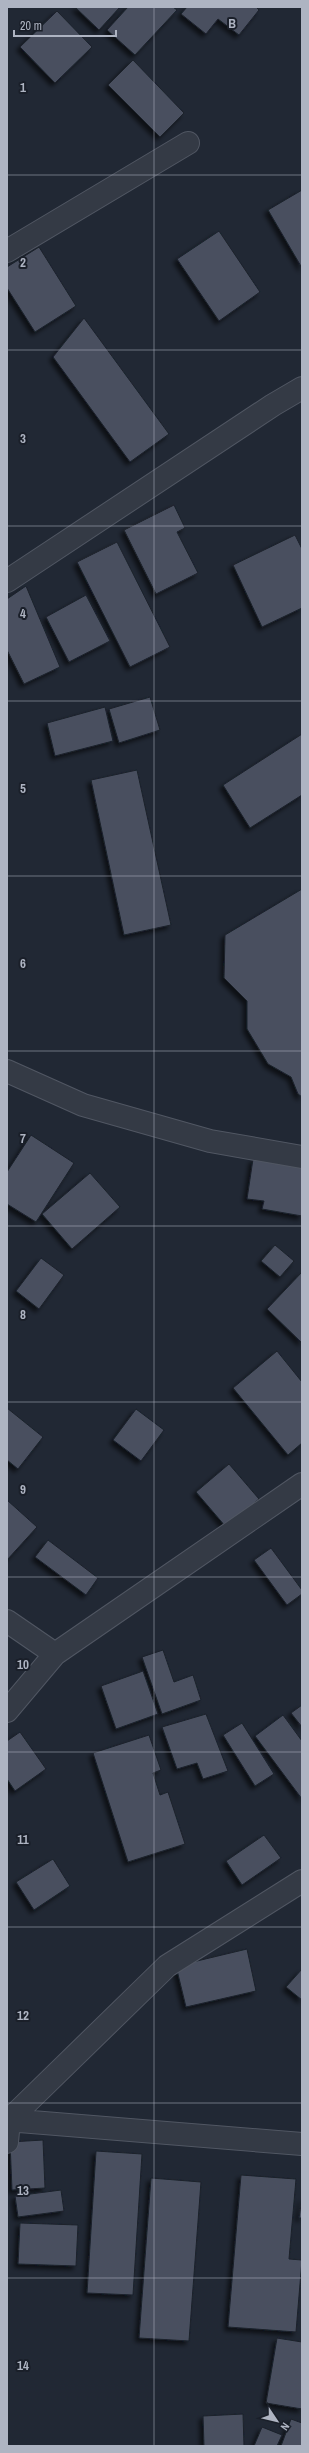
<svg xmlns="http://www.w3.org/2000/svg" width="309" height="2453" font-family="'Archivo Narrow',sans-serif">
<style>
.building{fill:#48505f;stroke:#1b212b;filter:url(#shadow)}
.lines{fill:none;stroke-linecap:round;stroke-linejoin:round}
.minor-casing{stroke:#515763;stroke-width:24}
.minor{stroke:#343a45;stroke-width:22}
.grid{fill:none;stroke:#aeb4c2;stroke-width:1;stroke-opacity:0.55}
.grid-label{font-size:13px;text-anchor:middle;font-weight:bold;fill:#aeb4c2;stroke:#1a1f29;stroke-width:4;stroke-linejoin:round;paint-order:stroke}
</style>
<defs>
<filter id="shadow"><feDropShadow dx="-3.5" dy="3.5" stdDeviation="2" flood-color="#0009"/></filter>
</defs>
<rect width="100%" height="100%" fill="#212834"/>
<path class="building" d="M 75,7 L 120,7 L 99,30 Z
M 128,7 L 173,7 L 177,10 L 135,55 L 107,30 Z
M 187,7 L 256,7 L 259,10 L 239,35 L 218,19 L 206,34 L 181,14 Z
M 57,11 L 92,47 L 55,83 L 20,47 Z
M 133,60 L 184,113 L 160,137 L 108,85 Z
M 302,190 L 302,268 L 268,210 Z
M 219,231 L 260,292 L 219,321 L 177,259 Z
M 39,247 L 76,306 L 35,332 L 7,288 L 7,267 Z
M 84,318 L 169,434 L 130,462 L 53,357 Z
M 174,505 L 185,528 L 177,532 L 198,573 L 156,594 L 124,530 Z
M 295,535 L 302,549 L 302,608 L 262,627 L 233,565 Z
M 117,542 L 170,647 L 130,667 L 77,562 Z
M 26,586 L 60,667 L 24,684 L 7,650 L 7,599 Z
M 86,595 L 110,641 L 69,662 L 46,617 Z
M 150,697 L 160,730 L 119,743 L 109,709 Z
M 105,707 L 113,741 L 55,756 L 47,723 Z
M 302,734 L 302,795 L 250,828 L 223,785 Z
M 137,770 L 171,925 L 124,935 L 91,780 Z
M 302,889 L 302,1097 L 298,1094 L 291,1077 L 268,1064 L 247,1029 L 247,1001 L 224,978 L 225,935 Z
M 31,1135 L 74,1163 L 36,1222 L 7,1204 L 7,1172 Z
M 253,1159 L 302,1163 L 302,1216 L 262,1209 L 264,1201 L 247,1199 Z
M 90,1173 L 120,1207 L 72,1249 L 42,1214 Z
M 275,1245 L 294,1261 L 280,1277 L 261,1261 Z
M 41,1258 L 64,1275 L 39,1309 L 16,1291 Z
M 302,1272 L 302,1343 L 267,1309 Z
M 277,1351 L 302,1382 L 302,1443 L 288,1455 L 233,1388 Z
M 7,1408 L 43,1437 L 18,1469 L 7,1460 Z
M 136,1409 L 164,1430 L 141,1461 L 113,1440 Z
M 229,1464 L 259,1499 L 226,1527 L 196,1492 Z
M 7,1500 L 37,1527 L 7,1560 Z
M 48,1540 L 98,1578 L 86,1595 L 35,1557 Z
M 271,1548 L 302,1590 L 302,1594 L 287,1605 L 254,1560 Z
M 163,1650 L 174,1682 L 193,1675 L 201,1700 L 162,1714 L 142,1657 Z
M 143,1671 L 158,1714 L 116,1729 L 101,1686 Z
M 302,1705 L 302,1727 L 291,1713 Z
M 206,1714 L 228,1771 L 203,1779 L 197,1763 L 177,1769 L 162,1727 Z
M 283,1715 L 302,1741 L 302,1799 L 255,1736 Z
M 242,1723 L 274,1774 L 255,1786 L 223,1735 Z
M 20,1732 L 46,1769 L 15,1791 L 7,1779 L 7,1741 Z
M 149,1735 L 161,1770 L 153,1773 L 160,1795 L 168,1792 L 185,1844 L 128,1862 L 93,1753 Z
M 264,1835 L 281,1858 L 242,1885 L 226,1861 Z
M 53,1859 L 70,1886 L 34,1910 L 16,1882 Z
M 247,1949 L 256,1991 L 186,2007 L 176,1966 Z
M 302,1969 L 302,2000 L 286,1987 Z
M 43,2140 L 45,2188 L 12,2190 L 10,2142 Z
M 96,2151 L 142,2154 L 133,2295 L 87,2293 Z
M 241,2175 L 296,2179 L 289,2259 L 302,2260 L 296,2332 L 228,2327 Z
M 151,2178 L 201,2182 L 189,2341 L 139,2338 Z
M 61,2190 L 64,2211 L 18,2217 L 15,2196 Z
M 302,2198 L 302,2218 L 299,2218 Z
M 20,2223 L 78,2225 L 76,2266 L 18,2264 Z
M 277,2338 L 302,2342 L 302,2409 L 266,2403 Z
M 243,2414 L 244,2446 L 204,2446 L 203,2416 Z
M 291,2419 L 302,2423 L 302,2446 L 281,2446 Z
M 262,2427 L 282,2435 L 277,2446 L 254,2446 Z"/>
<g class="lines">
<defs>
<path id="minor" d="M 7,251 L 188,143
M 7,581 L 273,405 L 302,388
M 7,1071 L 83,1105 L 210,1141 L 302,1157
M 7,1621 L 55,1654
M 7,1711 L 55,1654 L 302,1484
M 7,2120 L 302,2144
M 7,2142 L 9,2120 L 167,1966 L 302,1881"/>
</defs>
<use href="#minor" class="minor-casing"/>
<use href="#minor" class="minor"/>
</g>
<path class="grid" d="M 154,7 L 154,2446M 7,175 L 302,175M 7,350 L 302,350M 7,526 L 302,526M 7,701 L 302,701M 7,876 L 302,876M 7,1051 L 302,1051M 7,1226 L 302,1226M 7,1402 L 302,1402M 7,1577 L 302,1577M 7,1752 L 302,1752M 7,1927 L 302,1927M 7,2103 L 302,2103M 7,2278 L 302,2278"/>
<g class="grid-label">
<text x="232" y="28">B</text>
<text x="23" y="92">1</text>
<text x="23" y="267">2</text>
<text x="23" y="443">3</text>
<text x="23" y="618">4</text>
<text x="23" y="793">5</text>
<text x="23" y="968">6</text>
<text x="23" y="1143">7</text>
<text x="23" y="1319">8</text>
<text x="23" y="1494">9</text>
<text x="23" y="1669">10</text>
<text x="23" y="1844">11</text>
<text x="23" y="2020">12</text>
<text x="23" y="2195">13</text>
<text x="23" y="2370">14</text>
</g>
<rect width="309" height="2453" fill="none" stroke="#aeb4c2" stroke-width="16"/>
<g transform="translate(277 2421) rotate(125)" stroke="#1a1f29" stroke-width="3" paint-order="stroke">
<path d="M0-3L7 15L0 10L-7 15Z" fill="#aeb4c2"/>
<text y="-6" font-size="11" font-weight="bold" text-anchor="middle" fill="#aeb4c2">N</text>
</g>
<path d="M14 30v6h102v-6" fill="none" stroke="#aeb4c2" stroke-width="2"/>
<text x="20" y="30" font-size="12" fill="#aeb4c2" stroke="#1a1f29" stroke-width="3" paint-order="stroke">20 m</text>
</svg>
